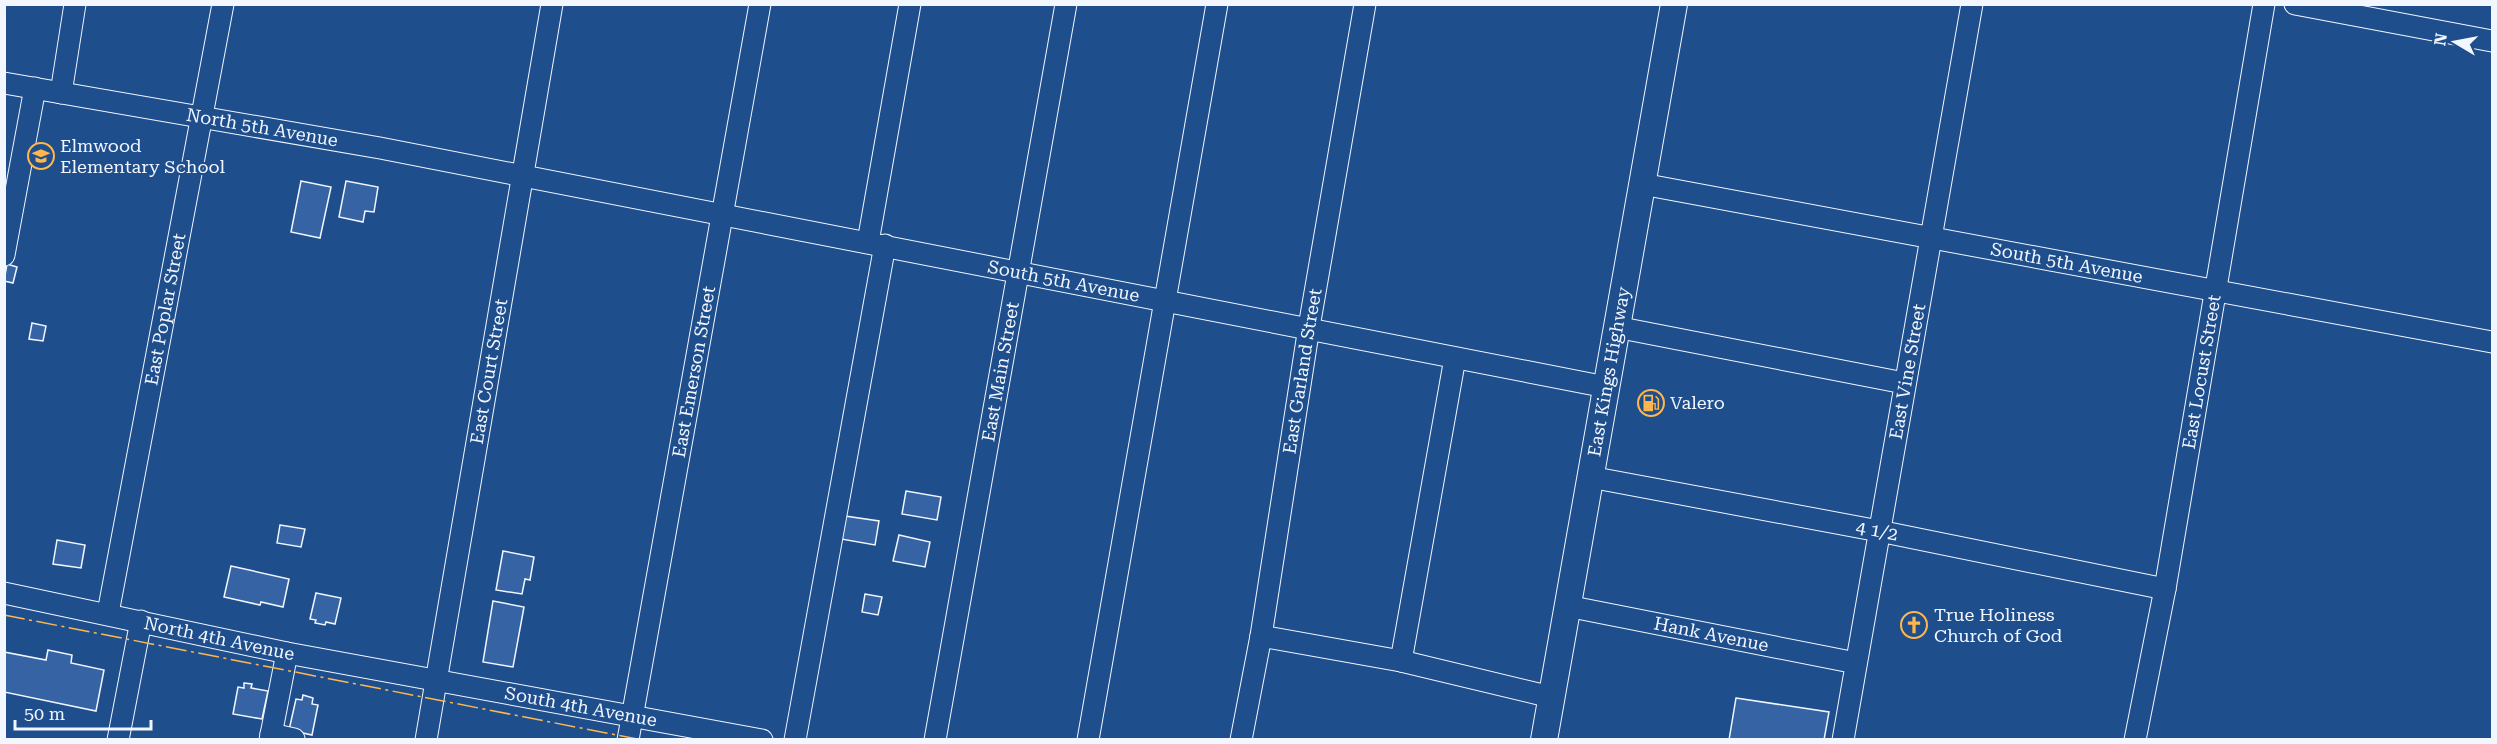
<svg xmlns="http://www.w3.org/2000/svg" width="2497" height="744" font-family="'Roboto Serif',serif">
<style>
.building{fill:#3563a3;stroke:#f2f6ff;stroke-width:1.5}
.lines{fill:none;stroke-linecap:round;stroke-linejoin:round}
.minor-casing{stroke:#f2f6ff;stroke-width:23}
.major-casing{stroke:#f2f6ff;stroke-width:28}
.minor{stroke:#1f4e8c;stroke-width:21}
.major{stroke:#1f4e8c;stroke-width:26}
.power{stroke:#ffb74d;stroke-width:1.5;stroke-dasharray:21 4.5 3 4.5;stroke-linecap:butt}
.labels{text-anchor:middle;stroke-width:4.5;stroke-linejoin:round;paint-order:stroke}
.street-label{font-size:18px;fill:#f2f6ff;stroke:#1f4e8c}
.poi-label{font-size:18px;fill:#f2f6ff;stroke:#1f4e8c;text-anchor:start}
</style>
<rect width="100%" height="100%" fill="#1f4e8c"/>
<path class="building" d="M 301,181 L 331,187 L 320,238 L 291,232 Z
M 346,181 L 378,187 L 374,212 L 365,211 L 363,222 L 339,217 Z
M 7,264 L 17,267 L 13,283 L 4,281 Z
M 32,323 L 46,326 L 43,341 L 29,339 Z
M 906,491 L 941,497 L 937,520 L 902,514 Z
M 845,516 L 879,521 L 875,545 L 841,539 Z
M 280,525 L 305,529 L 301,547 L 277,543 Z
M 899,535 L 930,542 L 925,567 L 893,561 Z
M 57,540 L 85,545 L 81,568 L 53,564 Z
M 503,551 L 534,557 L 530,580 L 525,579 L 522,594 L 496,590 Z
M 231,566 L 289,579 L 283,607 L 261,602 L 260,605 L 224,597 Z
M 316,593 L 341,598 L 335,624 L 326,622 L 325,625 L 315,623 L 316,620 L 310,619 Z
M 865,594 L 882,597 L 878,615 L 862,612 Z
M 493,601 L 524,607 L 513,667 L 483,662 Z
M 48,650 L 72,655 L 71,663 L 104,670 L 96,711 L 4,692 L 4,652 L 46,660 Z
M 244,683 L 252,684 L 251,688 L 268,691 L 262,719 L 233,714 L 238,687 L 244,688 Z
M 303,695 L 313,698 L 312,704 L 318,705 L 312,735 L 289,730 L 296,699 L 302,700 Z
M 1736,698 L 1829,712 L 1824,740 L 1729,740 Z"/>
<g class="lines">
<defs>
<g id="minor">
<path d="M 2295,4 L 2492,41"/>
<path id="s1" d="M 4,83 L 380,148 L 1606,387"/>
<path d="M 61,93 L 75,4"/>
<path id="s2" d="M 1642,184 L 2492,342"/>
<path d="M 868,242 L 910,4"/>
<path d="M 4,255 L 35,88"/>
<path d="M 1616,327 L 1904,383"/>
<path id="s3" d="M 1590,477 L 1879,531 L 2165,589"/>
<path id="s4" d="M 4,593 L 287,653 L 762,740"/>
<path id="s5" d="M 1567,606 L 1856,663"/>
<path id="s6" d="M 108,613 L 223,4"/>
<path d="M 1261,636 L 1401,661 L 1551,697"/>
<path d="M 1401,661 L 1455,358"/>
<path d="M 271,734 L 294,739"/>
<path d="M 118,740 L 141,621"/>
<path d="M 270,740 L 287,653"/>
<path id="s7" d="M 426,740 L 552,4"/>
<path id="s8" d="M 628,740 L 760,4"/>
<path d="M 795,740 L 885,245"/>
<path id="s9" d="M 935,740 L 1066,4"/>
<path d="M 1088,740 L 1217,4"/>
<path id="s10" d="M 1241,740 L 1261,636 L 1309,327 L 1365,4"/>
<path id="s11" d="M 1843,740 L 1972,4"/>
<path id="s12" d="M 2135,740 L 2165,589 L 2264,4"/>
</g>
<g id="major">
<path id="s13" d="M 1544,740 L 1674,4"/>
</g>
</defs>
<use href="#minor" class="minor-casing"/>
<use href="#major" class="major-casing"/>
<use href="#minor" class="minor"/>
<use href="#major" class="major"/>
<path class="power" d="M 4,615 L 642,740"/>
</g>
<defs>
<symbol id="school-ring" viewBox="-11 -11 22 22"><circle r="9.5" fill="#1f4e8c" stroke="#ffb74d" stroke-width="1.5"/><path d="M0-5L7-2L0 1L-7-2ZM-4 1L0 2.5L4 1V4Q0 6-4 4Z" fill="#ffb74d"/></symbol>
<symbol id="fuel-ring" viewBox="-11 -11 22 22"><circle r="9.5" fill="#1f4e8c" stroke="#ffb74d" stroke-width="1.5"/><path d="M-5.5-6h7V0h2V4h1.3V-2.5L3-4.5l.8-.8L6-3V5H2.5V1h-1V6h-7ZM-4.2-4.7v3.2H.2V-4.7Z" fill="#ffb74d"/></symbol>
<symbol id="church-ring" viewBox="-11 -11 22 22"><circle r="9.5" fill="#1f4e8c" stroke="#ffb74d" stroke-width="1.5"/><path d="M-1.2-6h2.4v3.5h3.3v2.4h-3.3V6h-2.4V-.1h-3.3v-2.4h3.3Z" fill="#ffb74d"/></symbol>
</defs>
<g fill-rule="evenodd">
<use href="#school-ring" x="26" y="141" width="30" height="30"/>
<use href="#fuel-ring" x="1636" y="388" width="30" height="30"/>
<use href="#church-ring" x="1899" y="610" width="30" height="30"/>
</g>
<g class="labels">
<g class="street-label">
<text dy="6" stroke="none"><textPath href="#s1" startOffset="262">North 5th Avenue</textPath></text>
<text dy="6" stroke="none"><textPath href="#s2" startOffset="432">South 5th Avenue</textPath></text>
<text dy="6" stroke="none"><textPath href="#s1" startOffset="1078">South 5th Avenue</textPath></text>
<text dy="6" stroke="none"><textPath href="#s6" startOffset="309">East Poplar Street</textPath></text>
<text dy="6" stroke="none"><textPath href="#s7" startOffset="374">East Court Street</textPath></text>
<text dy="6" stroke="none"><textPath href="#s8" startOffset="374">East Emerson Street</textPath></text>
<text dy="6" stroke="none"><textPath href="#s9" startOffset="374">East Main Street</textPath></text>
<text dy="6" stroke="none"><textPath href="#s10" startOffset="374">East Garland Street</textPath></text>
<text dy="6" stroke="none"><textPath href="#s13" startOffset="374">East Kings Highway</textPath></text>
<text dy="6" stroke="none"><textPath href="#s11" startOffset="374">East Vine Street</textPath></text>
<text dy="6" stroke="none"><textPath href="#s12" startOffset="374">East Locust Street</textPath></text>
<text dy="6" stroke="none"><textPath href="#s3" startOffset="292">4 1/2</textPath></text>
<text dy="6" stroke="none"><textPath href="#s5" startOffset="147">Hank Avenue</textPath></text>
<text dy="6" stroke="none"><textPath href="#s4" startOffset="220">North 4th Avenue</textPath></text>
<text dy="6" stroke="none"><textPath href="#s4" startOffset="588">South 4th Avenue</textPath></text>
</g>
<g class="poi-label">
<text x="60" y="152">Elmwood<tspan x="60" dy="21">Elementary School</tspan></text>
<text x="1670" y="409">Valero</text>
<text x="1934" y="621">True Holiness<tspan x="1934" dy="21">Church of God</tspan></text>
</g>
</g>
<rect width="2497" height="744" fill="none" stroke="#f2f6ff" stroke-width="12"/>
<g transform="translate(2455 42) rotate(280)" stroke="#1f4e8c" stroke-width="4.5" paint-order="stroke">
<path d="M0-4.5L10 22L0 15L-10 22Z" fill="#f2f6ff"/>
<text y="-9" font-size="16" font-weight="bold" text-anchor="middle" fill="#f2f6ff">N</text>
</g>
<path d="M15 720v9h136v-9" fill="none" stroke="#f2f6ff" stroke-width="3"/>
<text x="24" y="720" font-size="18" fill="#f2f6ff" stroke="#1f4e8c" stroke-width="4.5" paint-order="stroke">50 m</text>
</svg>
